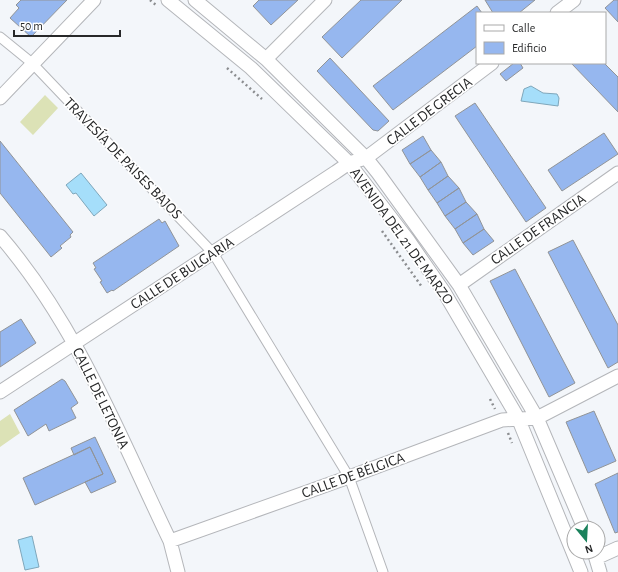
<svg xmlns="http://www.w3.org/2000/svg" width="618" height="572" font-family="'Alegreya Sans',sans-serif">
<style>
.green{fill:#dce2b6}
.water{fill:#a5defa;stroke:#7fa7bb}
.building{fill:#96b7ef;stroke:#919497}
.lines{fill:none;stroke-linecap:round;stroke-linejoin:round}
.pedestrian-casing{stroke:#b4b6ba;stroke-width:11}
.minor-casing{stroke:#b4b6ba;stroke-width:15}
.path{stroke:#8b8d90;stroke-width:2.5;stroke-dasharray:2 3;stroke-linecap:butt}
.pedestrian{stroke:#fff;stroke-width:9}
.minor{stroke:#fff;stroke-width:13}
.labels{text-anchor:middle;stroke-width:3.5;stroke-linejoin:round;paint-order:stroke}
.street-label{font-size:15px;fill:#272829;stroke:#fff}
</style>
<rect width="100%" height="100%" fill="#f3f6fa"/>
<path class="green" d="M 45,95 L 58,108 L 33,135 L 20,122 Z
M 10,414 L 20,433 L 0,447 L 0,421 Z"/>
<path class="water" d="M 531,86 L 543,93 L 557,94 L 559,98 L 558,106 L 521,101 L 524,89 Z
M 81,173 L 107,205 L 94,216 L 76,193 L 73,194 L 66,185 Z
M 32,536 L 39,567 L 25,570 L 18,540 Z"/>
<path class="building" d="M 21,0 L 67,0 L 31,37 L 10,18 L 19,8 L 16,5 Z
M 259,0 L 298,0 L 271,25 L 253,6 Z
M 361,0 L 402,0 L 342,58 L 322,37 Z
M 485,0 L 535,0 L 519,13 L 493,13 Z
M 614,0 L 618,0 L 618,22 L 605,8 Z
M 477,6 L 482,13 L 477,13 L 477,46 L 393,110 L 373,86 Z
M 330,58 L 389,121 L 378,131 L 373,130 L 317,71 Z
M 514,63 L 520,63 L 523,68 L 506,81 L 500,74 Z
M 571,63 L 604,63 L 618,77 L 618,112 Z
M 475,103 L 546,208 L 526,222 L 455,116 Z
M 604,133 L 618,154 L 562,191 L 548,170 Z
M 423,136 L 431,150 L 410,164 L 402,150 Z
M 0,141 L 73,232 L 70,235 L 71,237 L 60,246 L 62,248 L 51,257 L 0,193 Z
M 431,150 L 441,162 L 420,177 L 410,164 Z
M 441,162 L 448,176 L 428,190 L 420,177 Z
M 448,176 L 459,188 L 437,203 L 428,190 Z
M 459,188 L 466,202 L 445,216 L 437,203 Z
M 466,202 L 477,214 L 455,229 L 445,216 Z
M 477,214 L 484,229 L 463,243 L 455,229 Z
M 159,219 L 162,223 L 165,221 L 179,246 L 113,291 L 112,290 L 107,293 L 100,282 L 102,281 L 94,269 L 96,268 L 93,263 Z
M 484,229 L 494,241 L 473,255 L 463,243 Z
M 573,240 L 618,325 L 618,362 L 608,368 L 548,252 Z
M 515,269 L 575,383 L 549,397 L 490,281 Z
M 21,319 L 36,343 L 0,367 L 0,332 Z
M 62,379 L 65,381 L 78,403 L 71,408 L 76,418 L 49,431 L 46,424 L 28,436 L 14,410 Z
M 594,411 L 616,461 L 588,473 L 566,422 Z
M 95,437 L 116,482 L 91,493 L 85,482 L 103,474 L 90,447 L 74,455 L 71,448 Z
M 90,447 L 103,474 L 35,505 L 23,478 Z
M 618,473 L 618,532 L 615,533 L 595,484 Z"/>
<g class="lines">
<defs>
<path id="pedestrian" d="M 0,37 L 32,63 L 213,253 L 349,477 L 383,572"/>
<path id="minor" d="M 168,0 L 251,68 L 349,163 L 408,240 L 444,292 L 518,418 L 581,572
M 195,0 L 266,59 L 366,158 L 378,173 L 459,285 L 537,418 L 584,528
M 557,13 L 574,0
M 266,59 L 325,0
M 0,98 L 94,0
M 0,236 C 77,325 120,437 170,541 L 178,572
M 459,285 L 618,173
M 0,392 L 336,172 L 349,163 L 366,158 L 492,63
M 170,541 L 349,477 L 502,420 L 537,418 L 618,376
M 594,552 L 600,572
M 596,558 L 618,548"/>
</defs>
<use href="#pedestrian" class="pedestrian-casing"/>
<use href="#minor" class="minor-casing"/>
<path class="path" d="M 150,0 L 156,5
M 227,68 L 262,99
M 382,231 L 422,287
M 490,399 L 495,409
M 508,433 L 512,443"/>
<use href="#pedestrian" class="pedestrian"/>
<use href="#minor" class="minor"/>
</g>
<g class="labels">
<g class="street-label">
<text transform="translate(429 111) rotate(-37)" y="5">CALLE DE GRECIA</text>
<text transform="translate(123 158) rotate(46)" y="5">TRAVESÍA DE PAISES BAJOS</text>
<text transform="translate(538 229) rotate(-35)" y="5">CALLE DE FRANCIA</text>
<text transform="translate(402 236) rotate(54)" y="5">AVENIDA DEL 21 DE MARZO</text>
<text transform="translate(182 273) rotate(-33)" y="5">CALLE DE BULGARIA</text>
<text transform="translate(101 398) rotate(64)" y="5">CALLE DE LETONIA</text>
<text transform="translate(353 475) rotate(-20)" y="5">CALLE DE BÉLGICA</text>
</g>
</g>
<rect x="476" y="12" width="130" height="52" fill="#ffffff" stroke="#a9a9a9"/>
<rect x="484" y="25" width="20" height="6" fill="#ffffff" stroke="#a9a9a9"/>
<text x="512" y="32" font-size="12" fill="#272829">Calle</text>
<rect x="484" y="42" width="20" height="12" fill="#96b7ef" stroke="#a9a9a9"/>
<text x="512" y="52" font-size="12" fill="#272829">Edificio</text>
<g transform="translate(586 540) rotate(162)"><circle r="19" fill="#ffffff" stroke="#a9a9a9"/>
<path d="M0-3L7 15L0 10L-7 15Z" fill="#1b825c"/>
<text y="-6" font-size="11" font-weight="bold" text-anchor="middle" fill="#272829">N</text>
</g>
<path d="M14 30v6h106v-6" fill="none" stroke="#272829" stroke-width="2"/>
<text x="20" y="30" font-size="12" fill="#272829" stroke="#ffffff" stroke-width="3" paint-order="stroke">50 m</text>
</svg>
